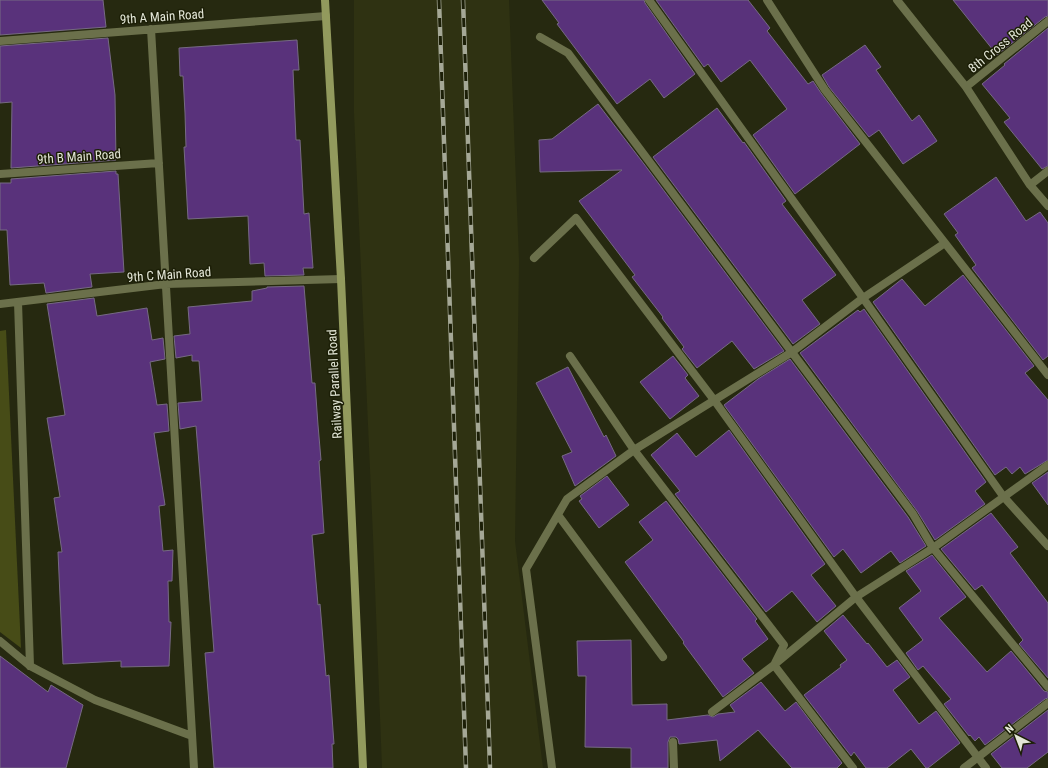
<svg xmlns="http://www.w3.org/2000/svg" width="1048" height="768" font-family="'Roboto Condensed',sans-serif">
<style>
.built{fill:#2f3212}
.green{fill:#474c17}
.building{fill:#59327b;stroke:#766a83}
.lines{fill:none;stroke-linecap:round;stroke-linejoin:round}
.street{stroke:#6b704b;stroke-width:8}
.secondary{stroke:#929a5d;stroke-width:8}
.rail-casing{stroke:#a5a896;stroke-width:4.5}
.rail{stroke:#1c1f07;stroke-width:3;stroke-dasharray:9;stroke-linecap:butt}
.labels{text-anchor:middle;stroke-width:3;stroke-linejoin:round;paint-order:stroke}
.street-label{font-size:13px;fill:#e3e6d7;stroke:#1c1f07}
</style>
<rect width="100%" height="100%" fill="#262910"/>
<path class="built" d="M 354,0 L 509,0 L 519,261 L 515,541 L 543,768 L 382,768 L 373,536 L 354,113 Z"/>
<path class="green" d="M 6,330 L 21,648 L 0,632 L 0,331 Z"/>
<path class="building" d="M 0,0 L 103,0 L 106,27 L 0,35 Z
M 542,0 L 644,0 L 645,3 L 695,74 L 664,98 L 650,79 L 617,104 L 557,24 L 559,23 Z
M 656,0 L 748,0 L 770,28 L 767,31 L 808,84 L 813,81 L 821,93 L 860,144 L 795,194 L 753,135 L 787,109 L 750,60 L 721,82 L 708,64 L 704,67 Z
M 953,0 L 1048,0 L 1048,16 L 1045,17 L 997,55 Z
M 1048,28 L 1048,166 L 1042,169 L 1004,122 L 1010,118 L 982,84 L 1005,65 L 1004,64 Z
M 108,38 L 115,95 L 116,160 L 11,168 L 12,102 L 0,103 L 0,46 Z
M 297,40 L 299,70 L 293,70 L 296,140 L 300,140 L 304,214 L 309,213 L 313,268 L 303,268 L 304,275 L 265,276 L 264,263 L 250,264 L 248,216 L 188,219 L 184,147 L 186,147 L 185,113 L 183,76 L 180,76 L 179,48 Z
M 865,45 L 881,67 L 876,70 L 912,121 L 919,115 L 937,141 L 903,164 L 879,130 L 869,137 L 829,87 L 822,75 Z
M 598,104 L 644,164 L 784,351 L 754,369 L 732,341 L 697,368 L 682,349 L 684,347 L 662,318 L 663,317 L 632,277 L 635,275 L 579,201 L 622,170 L 540,172 L 539,140 L 552,139 Z
M 717,108 L 743,143 L 744,142 L 786,201 L 782,204 L 836,275 L 802,300 L 820,324 L 793,344 L 653,157 Z
M 116,171 L 116,174 L 118,174 L 124,272 L 90,274 L 92,287 L 46,293 L 44,283 L 10,285 L 7,230 L 0,230 L 0,183 L 11,183 L 11,179 Z
M 996,177 L 1026,221 L 1040,212 L 1048,223 L 1048,356 L 1043,360 L 972,268 L 976,265 L 955,235 L 958,233 L 944,214 Z
M 963,275 L 1034,366 L 1025,373 L 1048,400 L 1048,460 L 1025,474 L 1020,467 L 1012,474 L 1006,467 L 995,475 L 873,302 L 902,279 L 925,306 Z
M 304,286 L 312,383 L 315,383 L 318,425 L 321,460 L 319,461 L 324,533 L 312,535 L 318,605 L 320,604 L 326,676 L 329,675 L 334,744 L 332,744 L 333,768 L 214,768 L 205,653 L 214,652 L 196,426 L 180,429 L 178,403 L 202,401 L 199,361 L 192,361 L 192,355 L 176,358 L 174,336 L 190,334 L 188,307 L 252,301 L 252,291 L 267,288 L 267,287 Z
M 94,298 L 97,316 L 147,308 L 152,340 L 163,338 L 165,359 L 150,362 L 157,405 L 167,404 L 169,431 L 154,433 L 165,505 L 159,506 L 163,551 L 173,550 L 172,581 L 168,581 L 169,622 L 171,622 L 169,666 L 121,667 L 121,661 L 63,664 L 58,552 L 62,552 L 54,498 L 60,497 L 47,418 L 65,415 L 47,304 Z
M 864,309 L 986,482 L 975,491 L 985,504 L 935,540 L 917,511 L 800,353 L 858,310 L 860,312 Z
M 673,356 L 688,375 L 685,378 L 699,396 L 670,419 L 640,382 Z
M 790,359 L 908,517 L 926,546 L 900,563 L 891,551 L 861,573 L 843,549 L 834,557 L 724,405 L 758,379 Z
M 568,367 L 604,437 L 606,435 L 616,456 L 575,486 L 562,456 L 572,452 L 536,383 Z
M 729,430 L 825,564 L 811,575 L 836,606 L 817,622 L 792,591 L 766,612 L 675,494 L 680,491 L 651,455 L 677,433 L 696,457 Z
M 1048,472 L 1048,505 L 1032,483 Z
M 607,476 L 629,505 L 599,528 L 579,501 L 582,499 L 580,496 Z
M 666,501 L 757,619 L 755,621 L 768,639 L 742,659 L 754,673 L 723,697 L 683,643 L 684,642 L 625,562 L 653,540 L 639,522 Z
M 991,513 L 1018,547 L 1010,553 L 1048,603 L 1048,678 L 1019,644 L 1023,640 L 982,585 L 975,590 L 941,549 Z
M 932,555 L 966,597 L 939,618 L 987,672 L 1011,651 L 1044,691 L 1048,692 L 1048,698 L 1045,699 L 985,745 L 979,737 L 975,741 L 970,735 L 969,736 L 944,704 L 951,699 L 923,666 L 918,670 L 906,653 L 923,640 L 899,608 L 921,591 L 906,571 Z
M 843,615 L 867,644 L 868,643 L 887,667 L 897,660 L 910,677 L 893,690 L 919,724 L 936,711 L 960,743 L 928,768 L 926,768 L 911,749 L 887,768 L 866,768 L 854,752 L 851,756 L 804,695 L 841,667 L 840,665 L 847,660 L 824,631 Z
M 631,640 L 632,705 L 667,704 L 667,720 L 708,715 L 713,717 L 718,714 L 735,712 L 730,705 L 761,682 L 785,711 L 796,702 L 842,763 L 837,768 L 792,768 L 758,730 L 720,761 L 717,740 L 679,744 L 678,739 L 676,737 L 670,737 L 668,742 L 668,768 L 631,768 L 631,748 L 585,747 L 586,676 L 578,676 L 577,641 Z
M 0,656 L 48,692 L 51,685 L 83,705 L 66,768 L 0,768 Z
M 1048,710 L 1048,752 L 1027,768 L 1002,768 L 991,754 Z"/>
<g class="lines">
<path class="street" d="M 649,0 L 863,298 L 1003,496 L 1048,546
M 897,0 L 966,87 L 1030,185 L 1048,206
M 151,29 L 194,768
M 540,37 L 568,53 L 913,514 L 933,548 L 1048,687
M 0,41 L 326,16
M 966,87 L 1048,21
M 0,174 L 159,163
M 1030,185 L 1048,171
M 945,243 L 1048,375
M 534,258 L 576,218 L 714,400 L 856,597 L 986,768
M 18,302 L 30,666
M 0,304 L 166,284 L 341,279
M 570,356 L 634,450 L 784,645 L 775,663
M 558,515 L 663,657
M 0,641 L 30,666 L 95,700 L 192,736
M 774,665 L 853,768
M 712,712 L 774,665 L 856,597 L 933,548 L 1048,465
M 673,742 L 674,768
M 552,768 L 526,569 L 567,499 L 634,450 L 792,352 L 863,298 L 945,243 L 825,90 L 767,0
M 964,768 L 1048,703"/>
<path class="secondary" d="M 325,0 L 341,279 L 363,768"/>
<defs>
<path id="rail" d="M 439,0 L 466,768
M 463,0 L 490,768"/>
</defs>
<use href="#rail" class="rail-casing"/>
<use href="#rail" class="rail"/>
</g>
<g class="labels">
<g class="street-label">
<text transform="translate(162 16) rotate(-4)" y="5">9th A Main Road</text>
<text transform="translate(1000 45) rotate(-39)" y="5">8th Cross Road</text>
<text transform="translate(79 156) rotate(-4)" y="5">9th B Main Road</text>
<text transform="translate(169 274) rotate(-4)" y="5">9th C Main Road</text>
<text transform="translate(334 384) rotate(-93)" y="5">Railway Parallel Road</text>
</g>
</g>
<g transform="translate(1016 736) rotate(318)" stroke="#1c1f07" stroke-width="3" paint-order="stroke">
<path d="M0-3L7 15L0 10L-7 15Z" fill="#e3e6d7"/>
<text y="-6" font-size="11" font-weight="bold" text-anchor="middle" fill="#e3e6d7">N</text>
</g>
</svg>
